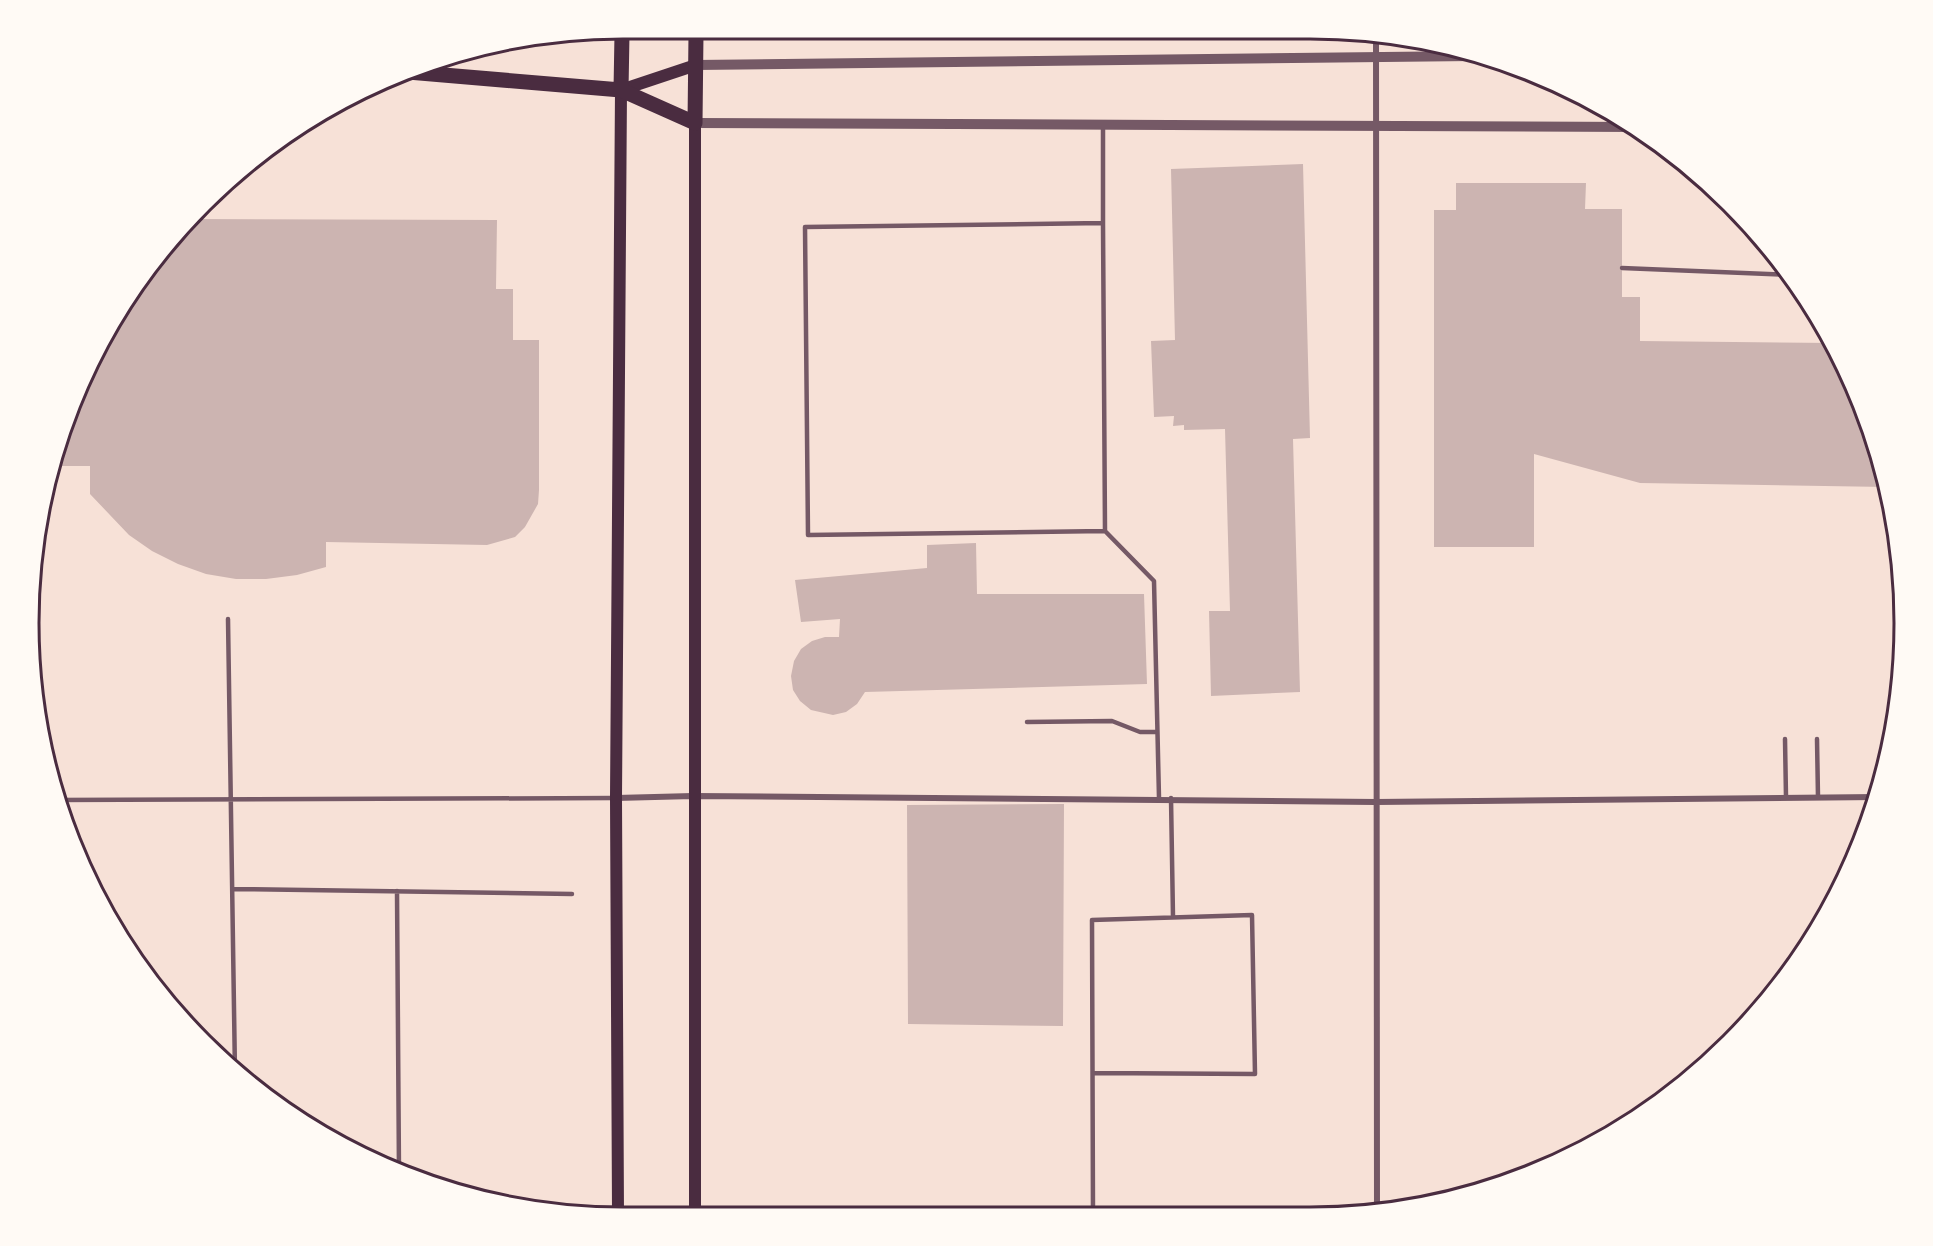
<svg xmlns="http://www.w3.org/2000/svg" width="1933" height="1246" font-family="'Crimson Pro',serif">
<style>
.building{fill:#ccb4b1}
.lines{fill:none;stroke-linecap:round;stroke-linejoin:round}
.service{stroke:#755966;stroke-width:4.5}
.minor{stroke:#755966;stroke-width:6}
.tertiary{stroke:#755966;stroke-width:10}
.secondary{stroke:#4a2c40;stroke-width:12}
.primary{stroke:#4a2c40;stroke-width:15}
.rim{fill:none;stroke:#4a2c40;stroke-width:3}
</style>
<rect width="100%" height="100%" fill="#f7e1d7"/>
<path class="building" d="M 1303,164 L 1310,438 L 1293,439 L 1300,692 L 1211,696 L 1209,611 L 1230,611 L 1225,429 L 1184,430 L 1184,425 L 1173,426 L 1174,416 L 1154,417 L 1151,341 L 1175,340 L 1171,169 Z
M 1456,183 L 1586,183 L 1585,209 L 1622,209 L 1622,297 L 1640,297 L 1640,341 L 1833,343 L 1843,360 L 1884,469 L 1887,487 L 1640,483 L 1534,454 L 1534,547 L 1434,547 L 1434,210 L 1456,210 Z
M 188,219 L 497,220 L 496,289 L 513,289 L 513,340 L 539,340 L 539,490 L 538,504 L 525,527 L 515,537 L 487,545 L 326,542 L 326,567 L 297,575 L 266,579 L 236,579 L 206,574 L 178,564 L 152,551 L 129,535 L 90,494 L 90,466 L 53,466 L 60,432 L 108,326 L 151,261 Z
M 976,543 L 977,594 L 1144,594 L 1147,684 L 865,692 L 857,704 L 846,712 L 833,715 L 811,710 L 800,701 L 793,690 L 791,676 L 794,661 L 801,649 L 812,641 L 825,637 L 839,637 L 840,619 L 801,622 L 795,580 L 927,568 L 927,545 Z
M 1064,804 L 1063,1026 L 908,1024 L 907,805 Z"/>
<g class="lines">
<path class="service" d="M 1103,126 L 1103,223 L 805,227 L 808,535 L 1105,531 L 1103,223
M 1622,268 L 1790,275
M 1105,531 L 1154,581 L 1159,798
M 228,619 L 235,1073
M 1027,722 L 1112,721 L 1140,732 L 1157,732
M 1785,739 L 1786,797
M 1817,739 L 1818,797
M 1171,798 L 1173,917
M 57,800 L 614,798
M 234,889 L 572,894
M 397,891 L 399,1173
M 1093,1073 L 1255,1074 L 1252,915 L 1092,920 L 1093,1215"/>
<path class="minor" d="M 1376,34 L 1377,1212
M 616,798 L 693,796 L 1376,802 L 1877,797"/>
<path class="tertiary" d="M 696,65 L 1473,56
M 695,123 L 1637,127"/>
<path class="secondary" d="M 695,123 L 695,1213
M 618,1213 L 616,798 L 621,90 L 696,65"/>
<path class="primary" d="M 408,72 L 621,90 L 695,123 L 696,34
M 621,90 L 622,34"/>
</g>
<path d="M0 0H1933V1246H0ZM623 39H1310A584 584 0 0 1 1894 623V623A584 584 0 0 1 1310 1207H623A584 584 0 0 1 39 623V623A584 584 0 0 1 623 39Z" fill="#fffaf5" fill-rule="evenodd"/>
<path class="rim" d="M623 39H1310A584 584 0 0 1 1894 623V623A584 584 0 0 1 1310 1207H623A584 584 0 0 1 39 623V623A584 584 0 0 1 623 39Z"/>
</svg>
